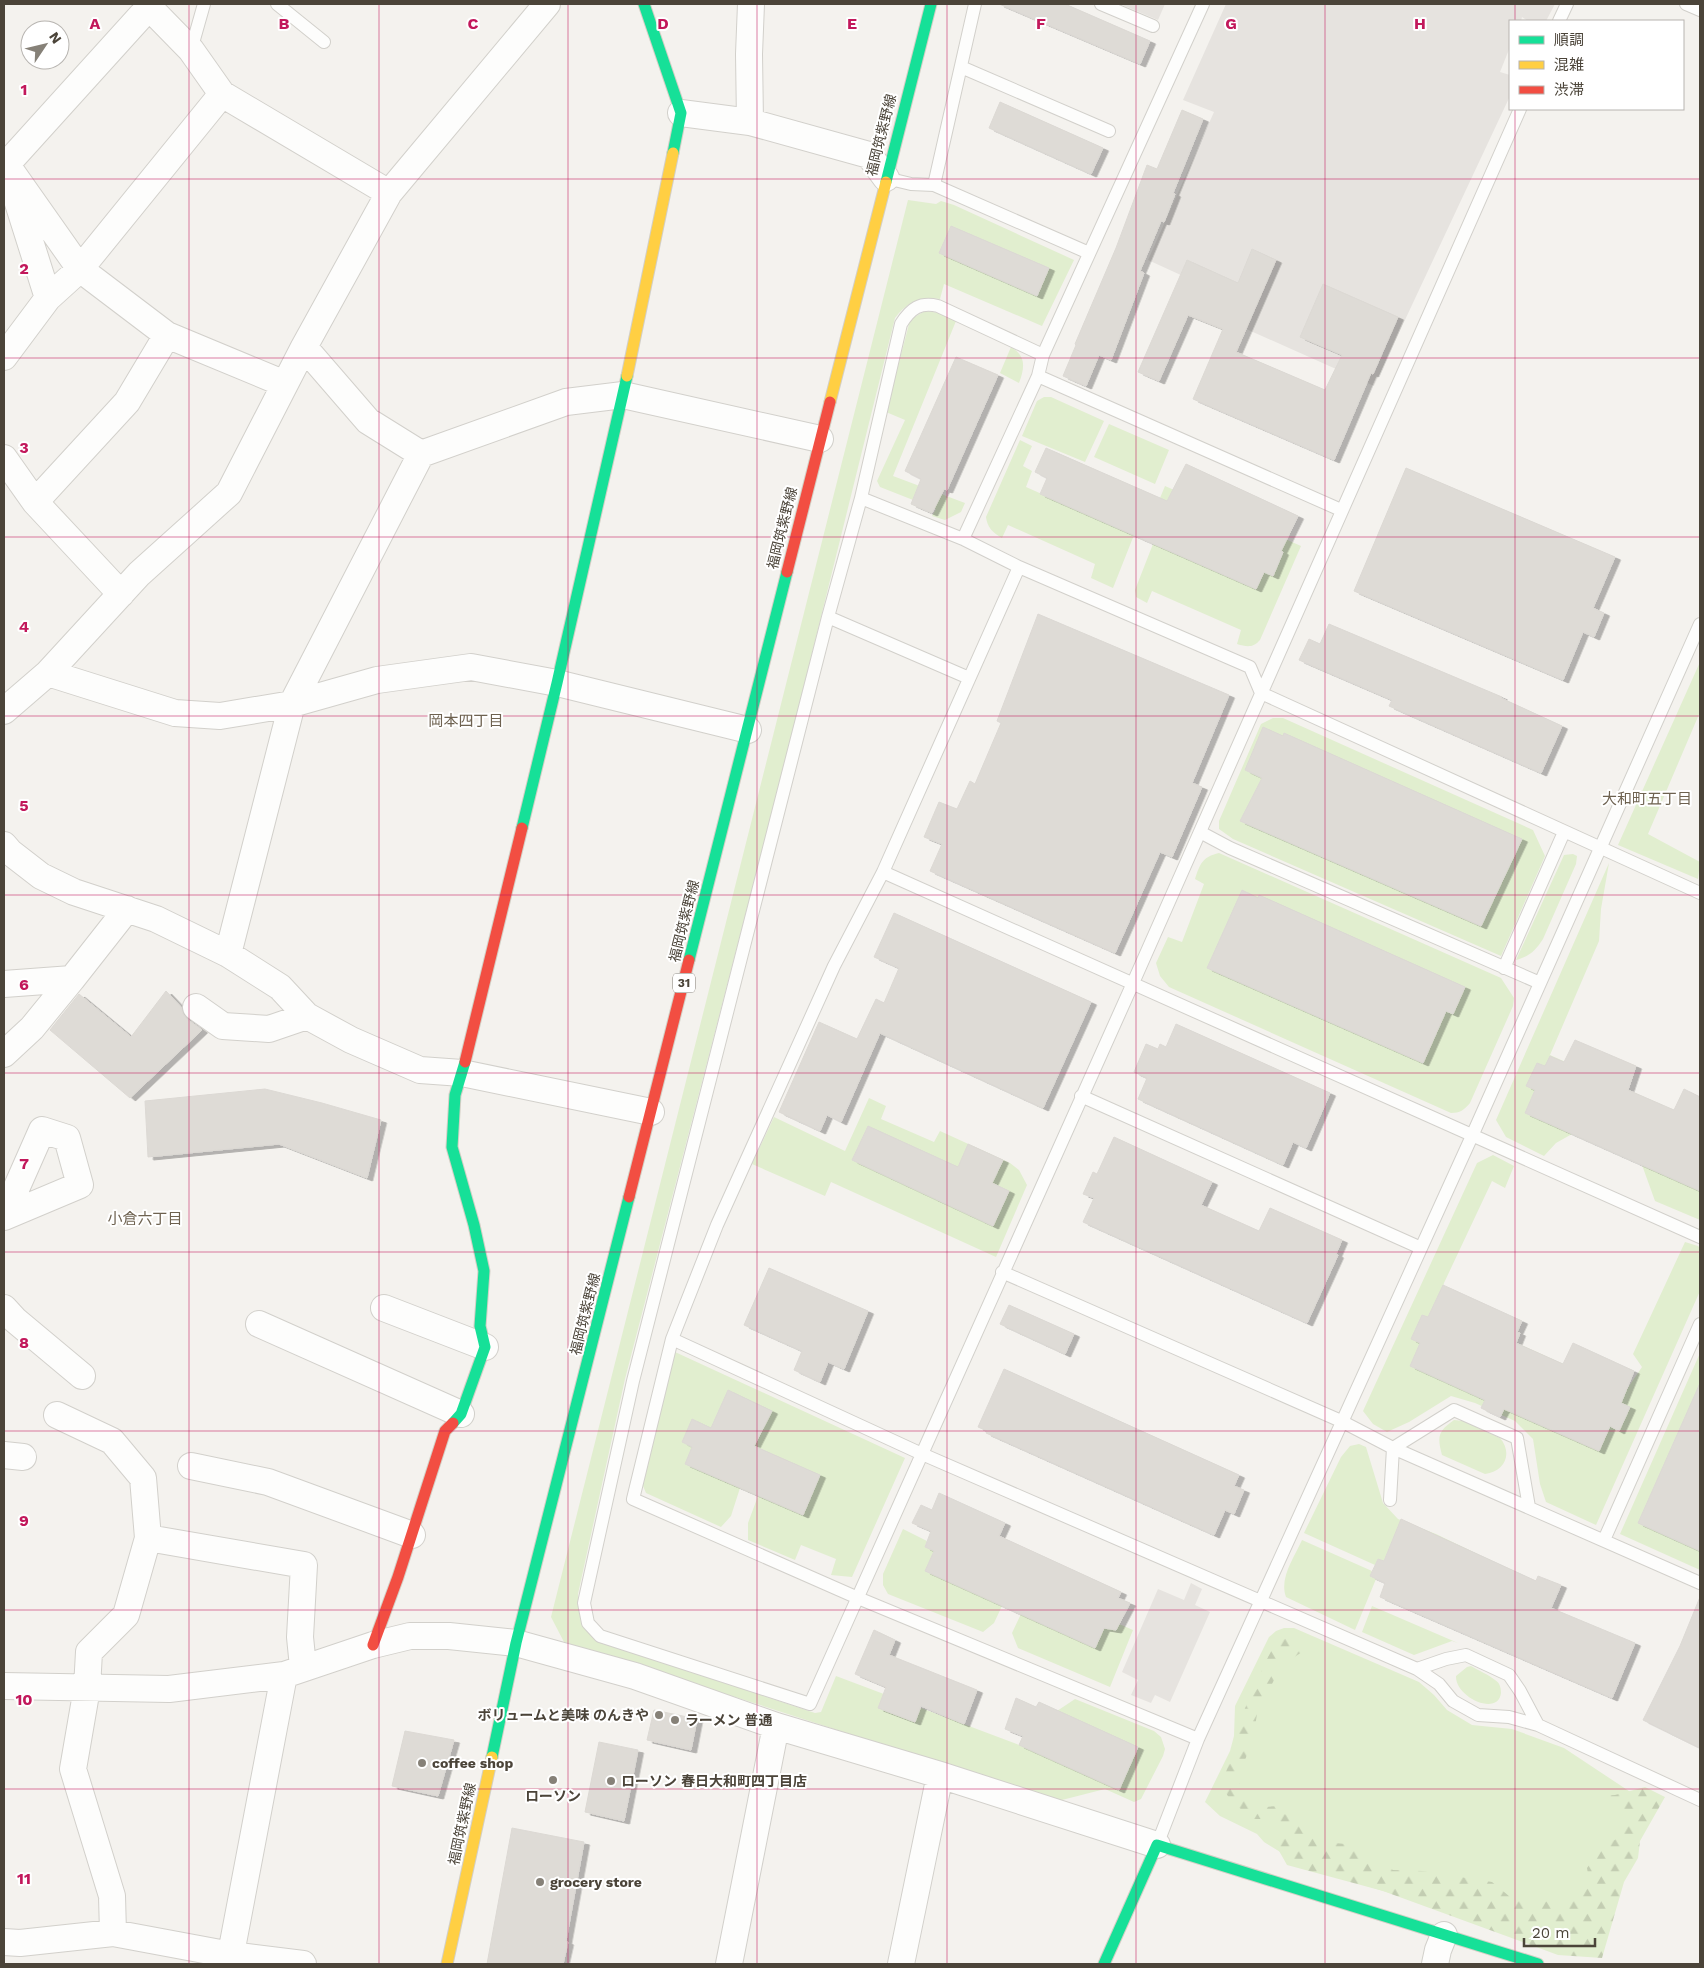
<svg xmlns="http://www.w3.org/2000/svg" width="1704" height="1968" font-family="'Work Sans','Noto Sans JP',sans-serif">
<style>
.green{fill:#e1eecf}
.forest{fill:url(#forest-firs)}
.parking{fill:#e6e3df}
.building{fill:#dedbd6;stroke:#dcd9d4;filter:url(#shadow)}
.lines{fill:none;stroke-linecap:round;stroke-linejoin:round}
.lane-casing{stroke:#d2d0cb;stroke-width:14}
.street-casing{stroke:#d2d0cb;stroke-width:28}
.fast-casing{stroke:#d3cfc5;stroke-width:13}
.slow-casing{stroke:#d3cfc5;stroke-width:13}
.jam-casing{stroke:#d3cfc5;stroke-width:13}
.lane{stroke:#fdfdfc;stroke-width:12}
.street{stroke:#fdfdfc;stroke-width:26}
.fast{stroke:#16e098;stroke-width:11}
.slow{stroke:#ffcf43;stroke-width:11}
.jam{stroke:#f24e42;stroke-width:11}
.grid{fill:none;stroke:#c2185b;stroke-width:1;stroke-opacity:0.55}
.poi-dot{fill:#868178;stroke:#fff;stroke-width:2}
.labels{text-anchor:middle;stroke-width:4;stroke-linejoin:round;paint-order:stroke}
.shield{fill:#fff;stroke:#817c74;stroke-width:1}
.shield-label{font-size:12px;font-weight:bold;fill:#4b4439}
.street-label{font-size:14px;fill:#4b4439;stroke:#fff}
.poi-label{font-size:14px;font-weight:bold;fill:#4b4439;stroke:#fff;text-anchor:start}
.neighbourhood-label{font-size:15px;fill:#6e6250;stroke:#fff}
.grid-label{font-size:16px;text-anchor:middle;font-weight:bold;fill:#c2185b;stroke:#fff;stroke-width:4;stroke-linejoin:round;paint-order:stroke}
</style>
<defs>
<pattern id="forest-firs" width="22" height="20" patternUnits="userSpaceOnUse" patternTransform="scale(1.25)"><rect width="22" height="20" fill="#e1eecf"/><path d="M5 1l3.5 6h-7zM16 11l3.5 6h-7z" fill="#c3cdb2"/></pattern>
<filter id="shadow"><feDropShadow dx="5.5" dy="3" stdDeviation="0" flood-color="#0004"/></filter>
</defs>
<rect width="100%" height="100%" fill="#f4f2ee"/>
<path class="green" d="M 908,200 L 936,204 L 941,201 L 954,205 L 1074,260 L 1042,326 L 944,284 L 940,299 C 920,296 907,302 895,318 L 788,750 L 625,1379 L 578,1594 C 579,1618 581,1632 604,1643 L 815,1713 L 821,1712 L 836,1676 L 1019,1745 L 1039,1702 L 1057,1711 L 1075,1699 L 1154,1731 L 1161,1737 L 1165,1749 L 1163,1756 L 1141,1799 L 1134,1802 L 1105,1789 L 1058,1801 L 564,1642 L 551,1617 Z
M 925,311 L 940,313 L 956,321 L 893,476 L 965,503 L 961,512 L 945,520 L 932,516 L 936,509 L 880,487 L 877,481 L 905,420 L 886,412 L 909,324 L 913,318 Z
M 1011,347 C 1026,356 1025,367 1019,383 L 1000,373 Z
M 1044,397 L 1051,397 L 1104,421 L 1085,462 L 1022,436 L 1037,401 Z
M 1109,424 L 1169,450 L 1155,484 L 1094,457 Z
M 1020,440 L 1032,446 L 1023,466 L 1032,471 L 1026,487 L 1134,535 L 1113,588 L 1091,578 L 1095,564 L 1008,525 L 1002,538 C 993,533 987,527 986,517 Z
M 1165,486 L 1301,546 L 1260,640 C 1253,648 1247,647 1237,644 L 1241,630 L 1152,591 L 1147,603 L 1136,597 L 1135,590 L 1153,544 L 1256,589 L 1264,572 L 1273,576 L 1283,553 L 1160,498 Z
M 1700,662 L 1700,712 L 1648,834 L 1700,862 L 1698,879 L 1618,845 Z
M 1273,718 L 1283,718 L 1533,830 L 1545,856 L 1501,956 L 1233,839 L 1219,829 L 1219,821 L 1261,724 Z
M 1219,853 L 1501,978 L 1514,998 L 1513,1006 L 1470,1103 C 1464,1110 1460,1113 1451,1113 L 1169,987 L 1160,976 L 1156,963 L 1168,937 L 1182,942 L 1204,884 L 1195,879 C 1200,864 1202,857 1219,853 Z
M 1573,854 L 1577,856 L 1576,864 L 1543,939 C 1536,950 1529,957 1516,960 L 1564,855 Z
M 1609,863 L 1601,909 L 1599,941 L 1550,1055 L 1700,1122 L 1700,1220 L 1655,1201 L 1642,1165 L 1572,1134 L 1556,1143 L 1544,1156 L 1506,1137 L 1496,1120 Z
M 869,1098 L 886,1106 L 881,1119 L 934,1142 L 940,1131 L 1010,1163 L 1019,1170 L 1027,1185 L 996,1257 L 831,1182 L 825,1196 L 752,1164 L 774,1117 L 845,1151 Z
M 1493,1155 L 1514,1166 L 1505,1188 L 1492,1181 L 1444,1283 L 1437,1307 L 1625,1392 L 1642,1367 L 1633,1354 L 1685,1242 L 1698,1246 L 1700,1248 L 1700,1291 L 1596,1525 L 1546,1502 L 1540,1484 L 1533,1439 L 1515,1421 L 1475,1403 L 1451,1396 L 1409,1422 L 1387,1432 L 1373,1424 L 1363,1411 L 1477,1163 Z
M 675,1352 L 905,1458 L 852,1577 L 831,1575 L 836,1559 L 801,1545 L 795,1560 L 748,1540 L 748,1523 L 758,1496 L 740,1488 L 731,1516 L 721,1527 L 646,1493 L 641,1481 Z
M 1700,1353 L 1700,1570 L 1620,1534 Z
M 1454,1420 L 1463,1421 L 1500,1438 C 1513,1453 1505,1472 1485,1474 L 1442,1455 C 1437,1437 1438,1431 1454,1420 Z
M 1359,1444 L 1366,1447 L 1383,1503 L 1398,1519 L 1436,1534 L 1523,1576 L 1393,1539 L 1384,1561 L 1378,1559 L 1375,1565 L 1304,1533 L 1341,1457 L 1350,1446 Z
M 903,1529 L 927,1541 L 925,1547 L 934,1551 L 1002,1606 L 994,1623 L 983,1632 L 888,1594 L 883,1585 L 883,1574 Z
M 1302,1540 L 1372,1571 L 1371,1576 L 1376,1579 L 1355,1630 L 1286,1597 C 1279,1578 1294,1558 1302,1540 Z
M 1372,1606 L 1458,1643 L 1452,1641 L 1414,1655 L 1362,1632 Z
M 1021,1614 L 1095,1648 L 1104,1628 L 1116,1630 L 1119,1624 L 1133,1630 L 1110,1687 L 1018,1648 L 1012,1633 Z
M 1284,1628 L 1294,1628 L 1419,1682 L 1434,1695 L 1447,1710 L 1472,1725 L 1512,1729 L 1564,1748 L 1644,1801 L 1592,1955 L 1305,1867 L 1264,1842 L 1257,1834 L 1220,1816 L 1205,1802 L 1230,1751 L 1234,1736 L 1235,1706 L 1269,1637 L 1276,1631 Z
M 1471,1666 C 1479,1671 1488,1674 1495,1680 C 1500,1683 1501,1688 1501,1693 C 1498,1717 1455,1697 1456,1676 L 1467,1667 Z"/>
<path class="forest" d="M 1296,1636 L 1302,1652 L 1281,1666 L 1257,1714 L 1253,1739 L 1237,1781 L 1251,1797 L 1265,1807 L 1278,1806 L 1275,1819 L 1253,1819 L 1231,1801 L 1221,1785 L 1238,1739 L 1242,1715 L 1275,1641 Z
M 1645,1787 L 1665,1797 L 1640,1841 L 1638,1858 L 1624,1882 L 1602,1958 L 1558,1955 L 1383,1891 L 1287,1865 L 1274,1842 L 1282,1813 L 1294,1818 L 1303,1833 L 1322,1842 L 1346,1844 L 1393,1870 L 1422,1871 L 1492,1882 L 1515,1901 L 1541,1901 L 1565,1903 L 1590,1886 L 1587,1868 L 1603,1846 L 1624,1835 L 1619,1813 L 1598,1796 L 1615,1795 Z"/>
<path class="parking" d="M 1120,4 L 1165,4 L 1158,20 Z
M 1226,4 L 1555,4 L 1546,21 L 1528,21 L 1522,17 L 1521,21 L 1510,21 L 1510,47 L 1500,72 L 1510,75 L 1510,96 L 1374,386 L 1235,324 L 1220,293 L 1148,260 L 1214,112 L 1183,100 Z
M 1191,1583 L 1202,1589 L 1195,1605 L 1210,1612 L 1170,1702 L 1155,1695 L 1151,1703 L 1131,1695 L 1138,1680 L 1122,1672 L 1158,1589 L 1184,1600 Z"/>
<path class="building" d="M 999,4 L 1065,4 L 1150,41 L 1140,64 Z
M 1000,102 L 1103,148 L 1091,174 L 989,128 Z
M 1182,110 L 1203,119 L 1173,193 L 1175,194 L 1164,222 L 1161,221 L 1140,271 L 1144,273 L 1111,360 L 1099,355 L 1086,386 L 1063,376 L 1076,345 L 1075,344 L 1116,248 L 1147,165 L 1157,169 Z
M 951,226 L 1049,268 L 1037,296 L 939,253 Z
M 1252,249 L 1276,260 L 1236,352 L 1325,390 L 1342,355 L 1300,337 L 1323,284 L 1398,317 L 1373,374 L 1371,373 L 1334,460 L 1193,399 L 1223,329 L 1188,315 L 1159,381 L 1138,372 L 1187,260 L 1238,283 Z
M 956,357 L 998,375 L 947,490 L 944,489 L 932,513 L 911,504 L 921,479 L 905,471 Z
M 1046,448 L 1167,501 L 1186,464 L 1298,516 L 1281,551 L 1283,552 L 1273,576 L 1264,572 L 1256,589 L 1040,494 L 1047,478 L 1035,472 Z
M 1406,468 L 1615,557 L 1593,608 L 1604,613 L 1594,637 L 1583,632 L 1563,680 L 1354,591 Z
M 1038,614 L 1229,695 L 1192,783 L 1202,787 L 1172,857 L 1160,852 L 1115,953 L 930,871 L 942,844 L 924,837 L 939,802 L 957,809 L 970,781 L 975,784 L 1001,723 L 997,721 Z
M 1329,624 L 1502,697 L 1501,698 L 1562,726 L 1541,773 L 1389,706 L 1392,700 L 1299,660 L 1309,639 L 1320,644 Z
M 1263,727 L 1283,736 L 1284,733 L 1522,839 L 1481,926 L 1240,821 L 1262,778 L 1245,770 Z
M 1242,890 L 1258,898 L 1259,895 L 1465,987 L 1453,1014 L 1446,1011 L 1423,1063 L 1207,968 Z
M 894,913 L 1091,1002 L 1043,1108 L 880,1033 L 841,1122 L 827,1115 L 820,1131 L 779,1112 L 819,1022 L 857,1039 L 876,999 L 884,1003 L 899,968 L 874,957 Z
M 166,991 L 181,1007 L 183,1014 L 187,1019 L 202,1030 L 130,1098 L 50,1030 L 79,994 L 131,1037 Z
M 1176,1024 L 1330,1093 L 1306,1148 L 1293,1142 L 1283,1165 L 1138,1099 L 1147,1078 L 1134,1072 L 1146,1044 L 1158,1049 L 1160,1044 L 1166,1047 Z
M 1575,1040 L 1636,1066 L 1628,1090 L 1674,1110 L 1684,1089 L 1700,1097 L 1700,1191 L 1525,1113 L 1535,1090 L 1526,1086 L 1537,1063 L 1545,1066 L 1550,1056 L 1564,1062 Z
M 265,1089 L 322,1103 L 381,1120 L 367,1178 L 279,1144 L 148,1157 L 145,1101 Z
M 868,1126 L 958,1167 L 968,1144 L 1003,1160 L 992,1183 L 1009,1191 L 993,1226 L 852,1160 Z
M 1114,1137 L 1212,1182 L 1201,1205 L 1259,1231 L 1270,1208 L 1342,1240 L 1336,1254 L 1338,1255 L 1307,1323 L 1083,1222 L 1094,1198 L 1083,1194 L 1093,1172 L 1097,1174 Z
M 769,1268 L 868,1311 L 844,1369 L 828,1362 L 820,1382 L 794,1370 L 802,1351 L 744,1325 Z
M 1443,1285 L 1522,1321 L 1517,1332 L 1520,1333 L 1516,1343 L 1563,1364 L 1573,1343 L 1634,1371 L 1621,1403 L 1630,1407 L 1619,1431 L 1610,1426 L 1599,1451 L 1504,1409 L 1500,1417 L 1481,1408 L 1485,1400 L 1410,1366 L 1420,1343 L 1411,1339 L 1422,1315 L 1428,1317 Z
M 1009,1305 L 1074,1334 L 1065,1354 L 1000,1324 Z
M 1004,1369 L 1239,1475 L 1234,1486 L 1244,1490 L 1234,1514 L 1225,1510 L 1214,1535 L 986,1433 L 987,1431 L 978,1427 Z
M 1700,1383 L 1700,1551 L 1638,1523 Z
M 728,1390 L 772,1411 L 754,1446 L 820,1475 L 803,1515 L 685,1464 L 692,1447 L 682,1442 L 692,1419 L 711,1428 Z
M 939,1493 L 1005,1523 L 999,1536 L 1121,1592 L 1118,1598 L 1130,1603 L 1116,1630 L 1104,1628 L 1095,1648 L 925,1571 L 934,1551 L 925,1547 L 931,1531 L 912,1523 L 921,1505 L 932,1510 Z
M 1401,1519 L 1536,1581 L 1538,1576 L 1561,1585 L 1551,1608 L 1635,1643 L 1612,1698 L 1380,1597 L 1385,1583 L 1370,1576 L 1378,1559 L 1384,1561 Z
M 1700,1597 L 1700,1748 L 1643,1720 L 1680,1646 Z
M 874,1630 L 895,1640 L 889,1655 L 977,1690 L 964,1724 L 921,1706 L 915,1722 L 878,1708 L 886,1687 L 855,1674 Z
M 1016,1698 L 1036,1707 L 1039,1702 L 1138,1747 L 1119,1790 L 1019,1745 L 1023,1736 L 1005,1729 Z
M 654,1710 L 697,1719 L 691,1750 L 647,1740 Z
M 405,1731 L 454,1740 L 438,1796 L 392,1786 Z
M 599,1742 L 638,1750 L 624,1821 L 585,1812 Z
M 512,1828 L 584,1842 L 566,1941 L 568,1942 L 563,1964 L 487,1964 Z"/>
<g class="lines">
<defs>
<path id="lane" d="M 277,4 L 324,42
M 1101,4 L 1153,26
M 1686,4 L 1700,10
M 1559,21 L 1567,4
M 191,50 L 204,4
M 961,67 L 1109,131
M 886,178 L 911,184 L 934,185 L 975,4
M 934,185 L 1089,253
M 1038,376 L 1341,510
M 861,498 L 828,617 L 633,1381 L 584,1603 L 588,1623 L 600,1636 L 810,1704 L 1133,983 L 1520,109
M 963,539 L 861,498 L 901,324 C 911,308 920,302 938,306 L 1043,355
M 1019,567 L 1250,667 L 1261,693 L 1700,893
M 828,617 L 969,678
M 1200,832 L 1230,848 L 1540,983
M 883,872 L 1700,1237
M 1504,968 L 1564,832
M 1081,1096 L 1421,1248
M 1002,1272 L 1341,1421 L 1393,1448 L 1700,1583
M 672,1339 L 922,1454 L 1417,1669 L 1439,1684 L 1453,1701 L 1478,1715 L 1509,1717 L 1538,1725 L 1700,1800
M 1390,1500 L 1393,1448 L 1454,1410 L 1517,1438 L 1529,1507
M 1604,1540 L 1700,1324
M 1417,1669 L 1446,1659 L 1466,1655 L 1509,1675 L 1520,1691 L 1538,1725
M 1198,1739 L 858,1598 L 633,1499 L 672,1339 L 717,1225 L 834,966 L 883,872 L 1019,567 L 963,539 L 1038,376 L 1043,355 L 1203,4
M 1157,1845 L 1198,1739 L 1472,1136 L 1700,624"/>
<path id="street" d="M 146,4 L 191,50 L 222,94 L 389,193
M 681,113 L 750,122 L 869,155 L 886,178
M 750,122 L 749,54 L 751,4
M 4,161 L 80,269 L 167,335 L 285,384
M 48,298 L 6,165 L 149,7
M 304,347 L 368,421 L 421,454 L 566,402 L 623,395 L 820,439
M 4,357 L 48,298 L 80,269 L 222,94
M 4,458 L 35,502 L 121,594
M 35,502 L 127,402 L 167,335
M 48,673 L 175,713 L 220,716 L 292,704 L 377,680 L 471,667 L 557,683 L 748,730
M 4,711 L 48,673 L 139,574 L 229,493 L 304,347 L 389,193 L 547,4
M 4,845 L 10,852 L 41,876 L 74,892 L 156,919 L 228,954 L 280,987 L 307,1016 L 351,1040 L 420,1070 L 462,1073 L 651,1112
M 228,954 L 292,704 L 421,454
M 4,984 L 72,979 L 127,909
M 196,1007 L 223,1026 L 269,1029 L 307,1016
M 4,1054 L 32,1028 L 72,979
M 4,1216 L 42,1130 L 67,1138 L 80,1185 L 4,1217
M 4,1308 L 15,1320 L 82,1376
M 384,1308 L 485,1347
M 259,1324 L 461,1414
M 57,1415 L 112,1441 L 143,1478 L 148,1538 L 126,1615 L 89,1652 L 87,1688 L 73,1769 L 112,1896 L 113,1933
M 4,1455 L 23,1457
M 191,1466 L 268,1482 L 412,1535
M 148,1538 L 304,1565 L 300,1637 L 303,1667
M 4,1686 L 169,1689 L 284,1675 L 373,1645 L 410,1636 L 449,1636 L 516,1643 L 635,1676 L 776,1726 L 940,1775 L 1157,1845
M 4,1942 L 20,1943 L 113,1933 L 231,1955 L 303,1964
M 229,1964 L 284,1675
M 729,1964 L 776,1726
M 901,1964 L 940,1775
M 1435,1964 L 1438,1950 L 1444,1935"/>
<path id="fast" d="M 644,4 L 681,113 L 673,153
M 886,182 L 931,4
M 522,828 L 557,683 L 627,376
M 689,960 L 787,572
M 453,1423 L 461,1414 L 485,1347 L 480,1326 L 484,1271 L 474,1225 L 452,1147 L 455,1095 L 465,1062
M 492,1757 L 516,1643 L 629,1197
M 1104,1964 L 1157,1845 L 1538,1964"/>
<path id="slow" d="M 627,376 L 673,153
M 830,402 L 886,182
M 447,1964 L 492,1757"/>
<path id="jam" d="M 787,572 L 830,402
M 465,1062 L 522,828
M 629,1197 L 689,960
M 373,1645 L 398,1577 L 445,1431 L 453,1423"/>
</defs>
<use href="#lane" class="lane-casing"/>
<use href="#street" class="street-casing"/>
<use href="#fast" class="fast-casing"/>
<use href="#slow" class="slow-casing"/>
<use href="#jam" class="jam-casing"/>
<use href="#lane" class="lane"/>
<use href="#street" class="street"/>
<use href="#fast" class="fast"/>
<use href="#slow" class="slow"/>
<use href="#jam" class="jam"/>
</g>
<path class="grid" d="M 189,4 L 189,1964M 379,4 L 379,1964M 568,4 L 568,1964M 757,4 L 757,1964M 947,4 L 947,1964M 1136,4 L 1136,1964M 1325,4 L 1325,1964M 1515,4 L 1515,21M 1515,109 L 1515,1964M 4,179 L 1700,179M 4,358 L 1700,358M 4,537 L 1700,537M 4,716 L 1700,716M 4,895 L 1700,895M 4,1073 L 1700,1073M 4,1252 L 1700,1252M 4,1431 L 1700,1431M 4,1610 L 1700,1610M 4,1789 L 1700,1789"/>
<g class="poi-dot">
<circle cx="659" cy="1715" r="5"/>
<circle cx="675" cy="1720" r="5"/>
<circle cx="422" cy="1763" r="5"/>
<circle cx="553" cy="1780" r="5"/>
<circle cx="611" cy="1781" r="5"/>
<circle cx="540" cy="1882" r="5"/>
</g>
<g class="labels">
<rect class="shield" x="673" y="973.5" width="22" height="19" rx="4"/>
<g class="shield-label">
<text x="684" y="987">31</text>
</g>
<g class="street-label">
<text transform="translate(881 135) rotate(-76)" y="5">福岡筑紫野線</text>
<text transform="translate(782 528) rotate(-76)" y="5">福岡筑紫野線</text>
<text transform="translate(684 921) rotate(-76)" y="5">福岡筑紫野線</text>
<text transform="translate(585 1314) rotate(-76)" y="5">福岡筑紫野線</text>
<text transform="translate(462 1824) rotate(-78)" y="5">福岡筑紫野線</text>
</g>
<g class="poi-label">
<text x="649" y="1720" text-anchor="end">ボリュームと美味 のんきや</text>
<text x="685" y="1725">ラーメン 普通</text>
<text x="432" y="1768">coffee shop</text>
<text x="621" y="1786">ローソン 春日大和町四丁目店</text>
<text x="553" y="1801" text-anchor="middle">ローソン</text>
<text x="550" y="1887">grocery store</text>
</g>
<g class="neighbourhood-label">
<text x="466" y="726">岡本四丁目</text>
<text x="1647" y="804">大和町五丁目</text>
<text x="145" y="1224">小倉六丁目</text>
</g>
</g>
<g class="grid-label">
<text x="95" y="29">A</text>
<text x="284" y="29">B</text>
<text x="473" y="29">C</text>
<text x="663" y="29">D</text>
<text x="852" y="29">E</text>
<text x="1041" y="29">F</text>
<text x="1231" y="29">G</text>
<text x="1420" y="29">H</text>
<text x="24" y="95">1</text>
<text x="24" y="274">2</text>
<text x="24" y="453">3</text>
<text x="24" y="632">4</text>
<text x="24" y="811">5</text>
<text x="24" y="990">6</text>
<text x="24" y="1169">7</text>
<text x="24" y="1348">8</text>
<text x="24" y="1526">9</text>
<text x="24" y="1705">10</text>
<text x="24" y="1884">11</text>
</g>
<rect width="1704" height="1968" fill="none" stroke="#4b4439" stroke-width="10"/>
<rect x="1509" y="20" width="175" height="90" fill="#ffffff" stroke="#b7b4b0"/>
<rect x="1519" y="36" width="25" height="8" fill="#16e098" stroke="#b7b4b0"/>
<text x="1554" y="45" font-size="15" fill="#4b4439">順調</text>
<rect x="1519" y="61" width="25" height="8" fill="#ffcf43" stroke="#b7b4b0"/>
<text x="1554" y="70" font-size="15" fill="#4b4439">混雑</text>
<rect x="1519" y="86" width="25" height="8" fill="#f24e42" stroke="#b7b4b0"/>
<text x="1554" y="95" font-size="15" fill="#4b4439">渋滞</text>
<g transform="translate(45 45) rotate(55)"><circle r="24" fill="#ffffff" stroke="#b7b4b0"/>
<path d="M0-4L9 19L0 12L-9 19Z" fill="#868178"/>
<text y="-8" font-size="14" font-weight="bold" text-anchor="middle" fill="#4b4439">N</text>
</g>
<path d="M1524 1938v8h71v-8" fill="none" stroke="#4b4439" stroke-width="2.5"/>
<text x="1532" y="1938" font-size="15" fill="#4b4439" stroke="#ffffff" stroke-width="4" paint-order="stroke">20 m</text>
</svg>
